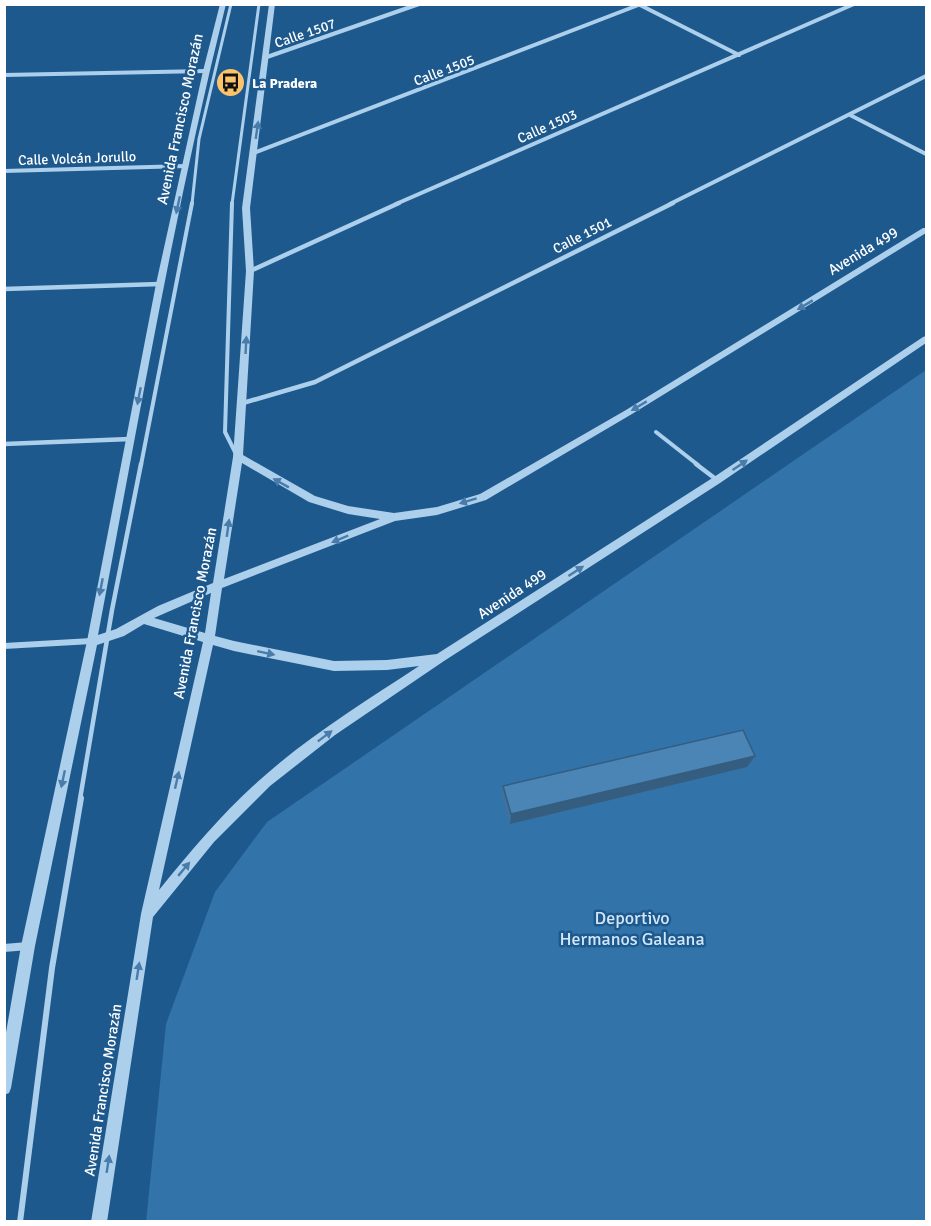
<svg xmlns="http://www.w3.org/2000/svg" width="931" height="1226" font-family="Signika,sans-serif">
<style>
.green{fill:#3273aa}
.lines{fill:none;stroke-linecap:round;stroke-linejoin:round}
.service-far3{stroke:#accfec;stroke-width:3}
.service-far2{stroke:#accfec;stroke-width:4}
.service-far1{stroke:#accfec;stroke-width:4.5}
.service{stroke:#accfec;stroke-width:6}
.minor-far3{stroke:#accfec;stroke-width:4}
.minor-far2{stroke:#accfec;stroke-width:4.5}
.minor-far1{stroke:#accfec;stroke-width:6}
.minor{stroke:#accfec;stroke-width:8}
.tertiary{fill:#accfec;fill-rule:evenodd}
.wall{fill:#40729d}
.shaded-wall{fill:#345d7f}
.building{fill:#4b85b6;stroke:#345d7f;stroke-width:1.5}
.oneway{fill:#497caa}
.labels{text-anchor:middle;stroke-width:5;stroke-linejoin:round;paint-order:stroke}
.far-street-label{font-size:14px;fill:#fff;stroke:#1e598d}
.far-poi-label{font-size:14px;font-weight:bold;fill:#fff;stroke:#1e598d;text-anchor:start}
.street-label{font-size:15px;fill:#fff;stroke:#1e598d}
.near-park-label{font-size:18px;fill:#d1e7f9;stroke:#1e598d}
</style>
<rect width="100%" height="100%" fill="#1e598d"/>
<path class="green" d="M 926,370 L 926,1221 L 146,1222 L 166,1024 L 215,892 L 267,822 Z"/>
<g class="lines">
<path class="service-far3" d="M 192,204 L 199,139 L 231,4
M 232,204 L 259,4"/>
<path class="service-far2" d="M 232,203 L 225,432 L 235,452
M 656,432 L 698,465
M 141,465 L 192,203"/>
<path class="service-far1" d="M 696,464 L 717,480
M 80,799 L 112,610 L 141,464"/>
<path class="service" d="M 20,1222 L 52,968 L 81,798"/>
<path class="minor-far3" d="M 640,5 L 739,55
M 267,57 L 419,4
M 4,75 L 206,71
M 850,115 L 926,154
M 254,153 L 641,4
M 4,171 L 186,166
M 396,204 L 854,4
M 670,204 L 926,76"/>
<path class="minor-far2" d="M 250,271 L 399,203
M 4,289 L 160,284
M 243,403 L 315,382 L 673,203
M 4,444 L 130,439"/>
<path class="minor-far1" d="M 4,646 L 92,641"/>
<path class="minor" d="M 4,948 L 28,946"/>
<path class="tertiary" d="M 220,4 L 226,4 C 174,213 138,424 98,635 L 116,629 L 158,606 L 213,583 L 233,457 L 246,271 L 242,208 L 269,4 L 275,4 L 250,208 L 254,271 L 243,455 L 315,496 L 348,506 L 394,513 L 437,507 L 480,494 L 626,410 L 923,228 L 926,228 L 926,233 L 632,414 L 486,500 L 437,515 L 395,521 L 222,588 L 215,636 L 234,641 L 334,661 L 387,660 L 437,654 L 714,477 L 923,337 L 926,336 L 926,343 L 720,483 L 444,661 L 335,735 L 270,786 L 214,842 L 153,917 L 107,1222 L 91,1222 L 141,914 L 203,642 L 144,624 L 124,636 L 97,645 L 35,946 L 11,1088 L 9,1093 L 4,1095 L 4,1044 L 21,946 L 87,641 L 156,284 L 203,71 ZM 242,463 L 309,502 L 348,514 L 380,519 L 224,579 ZM 211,593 L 205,633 L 154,618 ZM 213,645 L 234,651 L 334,671 L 387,670 L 419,666 C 366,701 310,735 262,778 C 223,812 191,851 159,890 Z"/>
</g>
<path class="wall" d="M 755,756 L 747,767 L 510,824 L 502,796 L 503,786 Z"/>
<path class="shaded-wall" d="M 755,756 L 747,767 L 510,824 L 511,814 Z"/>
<path class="building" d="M 743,730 L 755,756 L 511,814 L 503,786 Z"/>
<defs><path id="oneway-solid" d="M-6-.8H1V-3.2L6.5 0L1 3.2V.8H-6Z" transform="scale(1.5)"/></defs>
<g class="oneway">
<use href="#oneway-solid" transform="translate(257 130) rotate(-82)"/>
<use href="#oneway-solid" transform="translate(178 205) rotate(102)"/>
<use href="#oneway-solid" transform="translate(805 305) rotate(149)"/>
<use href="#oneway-solid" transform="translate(246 345) rotate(-87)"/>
<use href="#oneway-solid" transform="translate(139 396) rotate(101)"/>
<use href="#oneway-solid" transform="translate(639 406) rotate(149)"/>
<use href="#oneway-solid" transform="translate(740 465) rotate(-34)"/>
<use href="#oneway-solid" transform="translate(281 483) rotate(-151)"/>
<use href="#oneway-solid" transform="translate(468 501) rotate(163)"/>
<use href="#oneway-solid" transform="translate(228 528) rotate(-82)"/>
<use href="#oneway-solid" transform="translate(340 539) rotate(157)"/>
<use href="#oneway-solid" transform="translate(576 571) rotate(-33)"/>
<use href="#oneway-solid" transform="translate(101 587) rotate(101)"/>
<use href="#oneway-solid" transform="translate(266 653) rotate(12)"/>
<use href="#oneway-solid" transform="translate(325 736) rotate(-37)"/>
<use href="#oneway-solid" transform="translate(63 779) rotate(102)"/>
<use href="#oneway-solid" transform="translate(177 780) rotate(-77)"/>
<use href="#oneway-solid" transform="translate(184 869) rotate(-50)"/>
<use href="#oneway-solid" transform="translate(138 971) rotate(-81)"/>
<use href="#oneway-solid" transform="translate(108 1164) rotate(-81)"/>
</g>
<defs>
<symbol id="bus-disc" viewBox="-11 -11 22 22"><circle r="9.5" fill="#fbc46b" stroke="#1e598d"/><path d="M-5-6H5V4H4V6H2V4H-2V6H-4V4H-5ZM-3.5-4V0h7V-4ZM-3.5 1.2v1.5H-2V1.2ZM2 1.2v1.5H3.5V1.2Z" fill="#111"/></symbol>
</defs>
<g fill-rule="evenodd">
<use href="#bus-disc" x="214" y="66" width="33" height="33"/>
</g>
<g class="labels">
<g class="far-street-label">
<text transform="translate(305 33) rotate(-19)" y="5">Calle 1507</text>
<text transform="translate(444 70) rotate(-21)" y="5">Calle 1505</text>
<text transform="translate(547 126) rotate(-24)" y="5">Calle 1503</text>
<text transform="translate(77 158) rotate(-2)" y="5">Calle Volcán Jorullo</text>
<text transform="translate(582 235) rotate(-27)" y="5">Calle 1501</text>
</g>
<g class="far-poi-label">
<text x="252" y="88">La Pradera</text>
</g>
<g class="street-label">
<text transform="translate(180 119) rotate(-78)" y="5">Avenida Francisco Morazán</text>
<text transform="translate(863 251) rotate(-31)" y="5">Avenida 499</text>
<text transform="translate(512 594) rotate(-33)" y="5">Avenida 499</text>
<text transform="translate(195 613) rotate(-79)" y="5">Avenida Francisco Morazán</text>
<text transform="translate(103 1090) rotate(-81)" y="5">Avenida Francisco Morazán</text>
</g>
<g class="near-park-label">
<text x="632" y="924">Deportivo<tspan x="632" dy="21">Hermanos Galeana</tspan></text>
</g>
</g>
<rect width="931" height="1226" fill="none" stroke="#ffffff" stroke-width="12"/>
</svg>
